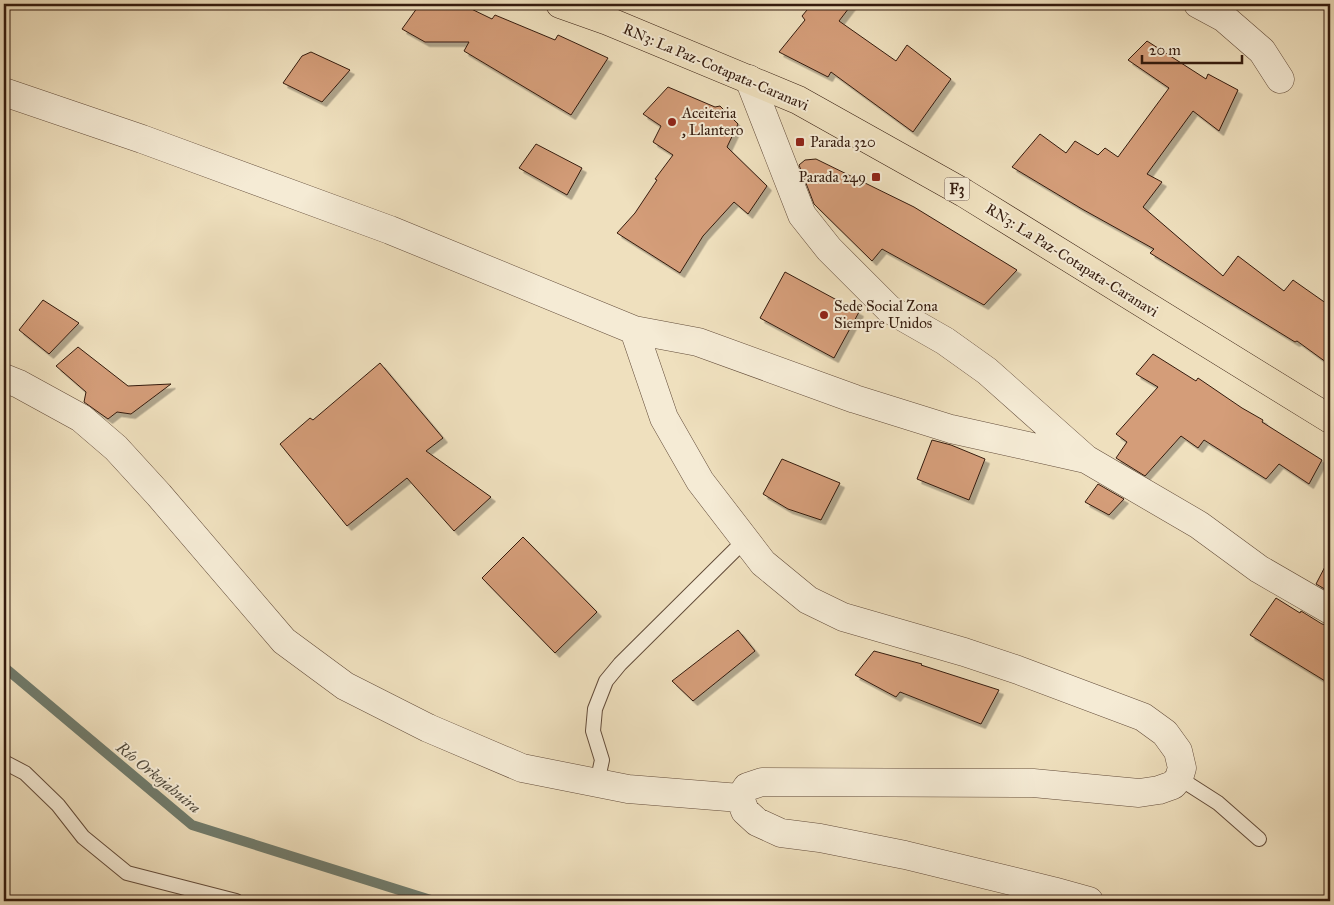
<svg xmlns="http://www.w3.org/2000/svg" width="1334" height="905" font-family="'IM FELL Great Primer',serif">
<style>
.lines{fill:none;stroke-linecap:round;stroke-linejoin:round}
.stream{stroke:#717c6d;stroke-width:10}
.building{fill:#d49d79;stroke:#341b0e;filter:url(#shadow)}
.lane-casing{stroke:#634c3a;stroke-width:16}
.street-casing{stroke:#634c3a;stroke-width:29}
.highway-casing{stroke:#341b0e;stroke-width:29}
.lane{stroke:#f5ebd5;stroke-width:14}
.street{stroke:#f5ebd5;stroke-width:28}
.highway{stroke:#efe0be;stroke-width:28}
.poi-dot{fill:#8f2418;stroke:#f5ebd5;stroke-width:2}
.labels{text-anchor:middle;stroke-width:4;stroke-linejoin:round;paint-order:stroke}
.shield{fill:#f5ebd5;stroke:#6e594a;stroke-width:1}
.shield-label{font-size:14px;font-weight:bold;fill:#341b0e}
.street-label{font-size:15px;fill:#341b0e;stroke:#f5ebd5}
.poi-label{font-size:15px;fill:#341b0e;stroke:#f5ebd5;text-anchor:start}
.water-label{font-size:16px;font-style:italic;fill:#534c3e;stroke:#f5ebd5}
</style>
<defs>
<filter id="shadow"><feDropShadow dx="4.5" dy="4.5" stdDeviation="0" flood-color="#0004"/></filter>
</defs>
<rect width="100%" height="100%" fill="#efe0be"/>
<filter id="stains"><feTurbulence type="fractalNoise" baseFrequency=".004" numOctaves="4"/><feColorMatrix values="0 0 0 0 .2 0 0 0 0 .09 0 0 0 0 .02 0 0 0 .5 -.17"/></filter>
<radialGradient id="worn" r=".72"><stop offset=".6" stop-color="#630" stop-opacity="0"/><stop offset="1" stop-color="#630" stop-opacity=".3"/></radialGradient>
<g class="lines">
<path class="stream" d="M 4,667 L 192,825 L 434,901"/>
</g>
<path class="building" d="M 420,4 L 461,4 L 492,19 L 495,15 L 555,40 L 558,35 L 608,58 L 571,115 L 464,51 L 469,42 L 425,42 L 402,29 Z
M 812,4 L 852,4 L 839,21 L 896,61 L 907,45 L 951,79 L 913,132 L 831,72 L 828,77 L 779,52 L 805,20 L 802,16 Z
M 1147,41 L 1206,79 L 1208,74 L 1238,90 L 1219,131 L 1193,111 L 1147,174 L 1162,182 L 1143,207 L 1223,276 L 1238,256 L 1284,291 L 1293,280 L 1330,306 L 1330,365 L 1297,341 L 1295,342 L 1150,253 L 1154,249 L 1082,209 L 1012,167 L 1040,134 L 1066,153 L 1075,141 L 1098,155 L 1105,148 L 1118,157 L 1169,88 L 1128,60 Z
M 311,52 L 350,70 L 322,102 L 283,83 L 302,56 Z
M 668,87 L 715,107 L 720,106 L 738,124 L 727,147 L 767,186 L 748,214 L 734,202 L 703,236 L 680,273 L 617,233 L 635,213 L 657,180 L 655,179 L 673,155 L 653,142 L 661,126 L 643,114 Z
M 536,144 L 582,168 L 567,195 L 519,168 Z
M 816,159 L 914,207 L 1017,270 L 984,305 L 882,249 L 872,261 L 814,204 L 799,165 L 805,160 Z
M 785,272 L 859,312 L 834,358 L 760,318 Z
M 43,300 L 79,323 L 49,354 L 19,330 Z
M 78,347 L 128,386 L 171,384 L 131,414 L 117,412 L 108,419 L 84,402 L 86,392 L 56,366 Z
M 1153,354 L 1196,381 L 1198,378 L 1242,408 L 1263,420 L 1262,422 L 1322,460 L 1309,484 L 1279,464 L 1266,479 L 1204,440 L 1198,448 L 1181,436 L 1145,476 L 1116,458 L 1127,442 L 1116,434 L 1158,387 L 1136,374 Z
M 380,363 L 443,438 L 426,451 L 491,497 L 454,531 L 407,478 L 347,526 L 280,444 L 310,418 L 313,420 Z
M 932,440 L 951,445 L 985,459 L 969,500 L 917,479 Z
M 782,459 L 840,483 L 821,520 L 788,509 L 763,494 Z
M 1098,484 L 1124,499 L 1109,515 L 1085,502 Z
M 523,537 L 597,612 L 555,653 L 482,578 Z
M 1330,557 L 1330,592 L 1316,584 Z
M 1276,598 L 1300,613 L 1301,611 L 1322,624 L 1330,626 L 1330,684 L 1250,635 Z
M 738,630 L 755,651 L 693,701 L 672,681 Z
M 874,651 L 922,664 L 921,665 L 999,690 L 981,724 L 900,692 L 896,697 L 855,675 Z"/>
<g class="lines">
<defs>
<path id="lane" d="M 4,762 L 25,773 L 58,805 L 83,837 L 127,873 L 236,901
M 1179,778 L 1218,803 L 1259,839
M 597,783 L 602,760 L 593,731 L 595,709 L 606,681 L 620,664 L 745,540"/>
<path id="street" d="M 1198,4 L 1224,18 L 1262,51 L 1280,79
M 749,79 L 802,215 L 829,249 L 889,309 L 945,341 L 987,371 L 1086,459 L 1199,525 L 1259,569 L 1330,610
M 4,92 L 142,139 L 390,230 L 634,330 L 698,342 L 855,399 L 951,429 L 1086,459
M 634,330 L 664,418 L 700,481 L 763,563 L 808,600 L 843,617 L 964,652 L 1018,670 L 1143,717 L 1165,733 L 1178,751 L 1182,768 L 1179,778 L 1173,785 L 1159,790 L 1139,793 L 1033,783 L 762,782 L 747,787 L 740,798 L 745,811 L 757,822 L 781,833 L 820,838 L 905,855 L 1053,891 L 1089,901
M 4,378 L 19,384 L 81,418 L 116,448 L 159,495 L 284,641 L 345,686 L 428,728 L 522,768 L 628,789 L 740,798"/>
<path id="highway" d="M 560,4 L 608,21 L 798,100 L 964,193 L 1330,419"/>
</defs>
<use href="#lane" class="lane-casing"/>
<use href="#street" class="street-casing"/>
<use href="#highway" class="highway-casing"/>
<use href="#lane" class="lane"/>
<use href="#street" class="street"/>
<use href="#highway" class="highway"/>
</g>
<g class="poi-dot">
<circle cx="672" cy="122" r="5"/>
<rect x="795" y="137" width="10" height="10" rx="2.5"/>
<rect x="871" y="172" width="10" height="10" rx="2.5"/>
<circle cx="824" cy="315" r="5"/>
</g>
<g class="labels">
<rect class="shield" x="944.5" y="177.5" width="25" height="23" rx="4"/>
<g class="shield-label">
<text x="957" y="194">F3</text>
</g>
<g class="street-label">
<text transform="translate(716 67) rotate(23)" y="5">RN3: La Paz-Cotapata-Caranavi</text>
<text transform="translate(1072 260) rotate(32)" y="5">RN3: La Paz-Cotapata-Caranavi</text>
</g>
<g class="poi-label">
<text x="682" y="118">Aceiteria<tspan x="682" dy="17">, Llantero</tspan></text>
<text x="810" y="147">Parada 320</text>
<text x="866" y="182" text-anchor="end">Parada 249</text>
<text x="834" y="311">Sede Social Zona<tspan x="834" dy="17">Siempre Unidos</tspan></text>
</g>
<g class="water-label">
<text transform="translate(159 777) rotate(39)" y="6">Río Orkojahuira</text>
</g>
</g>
<rect width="1334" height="905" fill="none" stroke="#efe0be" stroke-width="20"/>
<rect x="5" y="5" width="1324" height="895" fill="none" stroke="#341b0e" stroke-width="2.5"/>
<rect x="10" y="10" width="1314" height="885" fill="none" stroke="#341b0e"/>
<path d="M1142 55v8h100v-8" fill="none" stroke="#341b0e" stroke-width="2.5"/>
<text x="1149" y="55" font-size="15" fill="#341b0e" stroke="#f5ebd5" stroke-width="4" paint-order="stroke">20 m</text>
<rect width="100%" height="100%" filter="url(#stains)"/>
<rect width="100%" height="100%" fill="url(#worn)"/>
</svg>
